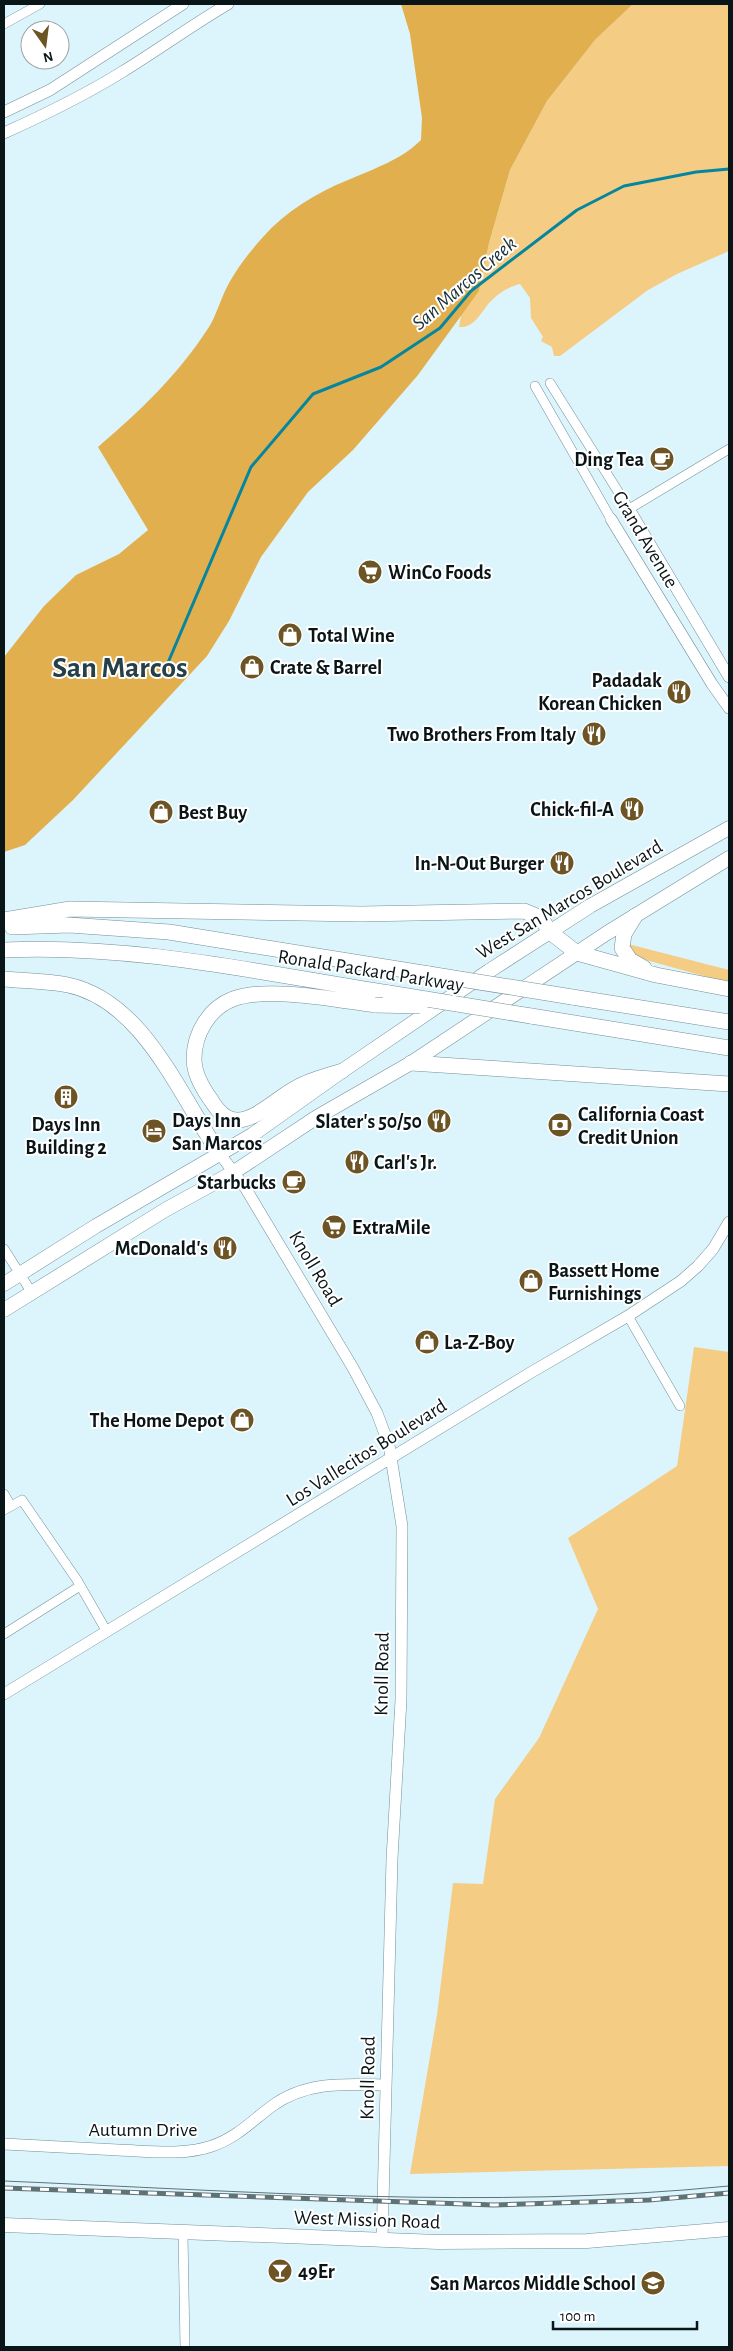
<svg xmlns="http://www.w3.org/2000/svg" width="733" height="2351" font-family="'Alegreya Sans',sans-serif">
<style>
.green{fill:#f5cc84}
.forest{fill:#e2af4e}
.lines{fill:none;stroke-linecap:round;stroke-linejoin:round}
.stream{stroke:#05869e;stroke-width:3}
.street-casing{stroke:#738f97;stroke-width:10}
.secondary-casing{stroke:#738f97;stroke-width:12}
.primary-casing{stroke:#738f97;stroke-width:15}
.highway-casing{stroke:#738f97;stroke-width:16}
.street{stroke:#fff;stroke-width:9}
.secondary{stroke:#fff;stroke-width:11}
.primary{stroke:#fff;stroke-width:14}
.highway{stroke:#fff;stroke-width:15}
.tram{stroke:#617277;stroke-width:1}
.rail-casing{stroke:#617277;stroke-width:5}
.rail{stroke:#fff;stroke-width:3;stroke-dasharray:9;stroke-linecap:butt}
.highway-bridge-casing{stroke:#738f97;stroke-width:16;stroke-linecap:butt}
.highway-bridge{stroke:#fff;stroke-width:15}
.labels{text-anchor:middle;stroke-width:4;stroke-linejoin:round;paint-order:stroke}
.poi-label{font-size:20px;font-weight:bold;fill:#0a1518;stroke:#fff;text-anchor:start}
.street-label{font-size:20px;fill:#0a1518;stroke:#fff}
.water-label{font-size:21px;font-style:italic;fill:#193037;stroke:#fff}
.town-label{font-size:30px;font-weight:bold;fill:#264047;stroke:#fff}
</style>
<rect width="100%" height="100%" fill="#dcf5fc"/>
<path class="green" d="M 633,4 L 729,4 L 729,251 L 677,274 L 648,290 L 560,356 L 554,356 L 552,347 L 541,341 L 543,337 L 531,318 L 530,298 L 520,284 C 508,287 497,294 489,303 C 481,313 474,328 459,327 L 461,315 L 479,291 L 489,243 L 510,170 L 547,101 L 595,40 Z
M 628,944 L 729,970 L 729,983 L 635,957 Z
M 694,1347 L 729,1352 L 729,2166 L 410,2174 L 437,2015 L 453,1883 L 483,1884 L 495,1799 L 539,1738 L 598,1609 L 568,1538 L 677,1466 Z"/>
<path class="forest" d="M 401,4 L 633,4 L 595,40 L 547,101 L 510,170 L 489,243 L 479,291 L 418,375 L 353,450 L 308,492 L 261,557 L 229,621 L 207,656 L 73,800 L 25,845 L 4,852 L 4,657 L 44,606 L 76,575 L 119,554 L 148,530 L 98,447 C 141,410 178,375 209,327 C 217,314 221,297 229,283 C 238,267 251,250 263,237 C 286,211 316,193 348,180 C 373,169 401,160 421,140 L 422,118 L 410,34 Z"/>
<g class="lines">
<path class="stream" d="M 167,665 L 251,467 L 313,394 L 381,367 L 440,328 L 471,291 L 577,210 L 624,186 L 696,172 L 729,169"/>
<defs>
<path id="street" d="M 4,24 L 40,4
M 550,383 L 629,509 L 729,449
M 535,386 L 611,519
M 4,1249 L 32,1293
M 628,1316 L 680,1406
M 4,1494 L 11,1506
M 4,1510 L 22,1500 L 77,1580 L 107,1632
M 4,1634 L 80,1586
M 183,2233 L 185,2347"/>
<path id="secondary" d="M 4,112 L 50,90 L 183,4
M 4,133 C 44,115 85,95 122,72 C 158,50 192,25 228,4
M 629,509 L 729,677
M 611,519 L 712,684 L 729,708
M 220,1154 L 246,1189 L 353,1368 L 377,1413 L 389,1445 L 402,1526 L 401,1700 L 392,1859 L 382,2241
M 4,1694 L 530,1373 L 628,1316 L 681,1281 L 698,1266 L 713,1249 L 729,1222
M 4,2144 C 42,2146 80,2148 118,2150 C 148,2151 183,2156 212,2146 C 236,2138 252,2121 272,2106 C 306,2081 345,2084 385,2085"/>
<path id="primary" d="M 4,1284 L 96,1226 L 252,1135 L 342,1071 L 489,971 L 590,906 L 729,828
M 4,1310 L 165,1210 L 234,1172 L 317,1117 L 411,1063 L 607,933 L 729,858
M 4,2225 L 438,2242 L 587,2241 L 729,2229"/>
<path id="highway" d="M 635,916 L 624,934 L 622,948 L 630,960 L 644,968
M 4,920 L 70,909 L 361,914 L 524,911 L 541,918 L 550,932 L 577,953 L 656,975 L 729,989
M 12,927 L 69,925 L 169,932 L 429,974
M 4,950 C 133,944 262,973 389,993
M 4,979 C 25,981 48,981 68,985 C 144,1001 180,1097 220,1154
M 572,997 L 729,1022
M 531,1016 L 729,1048
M 411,1063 L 729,1084
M 342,1071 C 327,1076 309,1080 296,1088 C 280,1096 255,1121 237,1120 C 225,1120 217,1110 211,1100 C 203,1089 194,1073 194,1059 C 194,1034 209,1008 233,999 C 268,986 337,1000 375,1005"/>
</defs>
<use href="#street" class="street-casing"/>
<use href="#secondary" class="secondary-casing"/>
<use href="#primary" class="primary-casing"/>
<use href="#highway" class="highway-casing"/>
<use href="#street" class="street"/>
<use href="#secondary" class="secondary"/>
<use href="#primary" class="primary"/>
<use href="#highway" class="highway"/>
<path class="tram" d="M 4,2181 C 245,2191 488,2210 729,2186"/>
<defs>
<path id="rail" d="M 4,2188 L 494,2205 L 649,2200 L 729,2193"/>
</defs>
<use href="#rail" class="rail-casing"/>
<use href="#rail" class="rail"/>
<defs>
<path id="highway-bridge" d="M 429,974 L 572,997
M 389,993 L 531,1016
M 375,1005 L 420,1006"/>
</defs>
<use href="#highway-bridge" class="highway-bridge-casing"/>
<use href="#highway-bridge" class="highway-bridge"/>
</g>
<defs>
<symbol id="cafe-disc" viewBox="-11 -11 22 22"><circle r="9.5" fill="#6d5425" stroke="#fff"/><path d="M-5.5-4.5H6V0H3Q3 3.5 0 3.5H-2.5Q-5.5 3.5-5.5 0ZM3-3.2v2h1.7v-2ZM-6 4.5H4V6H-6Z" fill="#fff"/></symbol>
<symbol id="supermarket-disc" viewBox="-11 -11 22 22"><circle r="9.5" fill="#6d5425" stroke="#fff"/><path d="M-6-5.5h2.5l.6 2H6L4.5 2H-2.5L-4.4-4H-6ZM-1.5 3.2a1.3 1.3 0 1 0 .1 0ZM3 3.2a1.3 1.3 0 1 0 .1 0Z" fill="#fff"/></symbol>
<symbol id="shop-disc" viewBox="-11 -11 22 22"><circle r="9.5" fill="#6d5425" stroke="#fff"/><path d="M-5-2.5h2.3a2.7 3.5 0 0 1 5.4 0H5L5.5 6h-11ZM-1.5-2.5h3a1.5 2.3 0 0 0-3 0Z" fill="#fff"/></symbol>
<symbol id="restaurant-disc" viewBox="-11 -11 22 22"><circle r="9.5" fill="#6d5425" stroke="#fff"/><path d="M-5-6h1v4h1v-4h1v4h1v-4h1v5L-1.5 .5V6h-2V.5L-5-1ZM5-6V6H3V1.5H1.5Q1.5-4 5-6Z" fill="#fff"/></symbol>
<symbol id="building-disc" viewBox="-11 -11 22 22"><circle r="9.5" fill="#6d5425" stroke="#fff"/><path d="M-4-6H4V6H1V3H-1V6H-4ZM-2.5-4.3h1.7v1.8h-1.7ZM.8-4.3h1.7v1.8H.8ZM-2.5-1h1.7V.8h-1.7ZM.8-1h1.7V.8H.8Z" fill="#fff"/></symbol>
<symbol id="bank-disc" viewBox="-11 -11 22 22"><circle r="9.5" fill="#6d5425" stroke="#fff"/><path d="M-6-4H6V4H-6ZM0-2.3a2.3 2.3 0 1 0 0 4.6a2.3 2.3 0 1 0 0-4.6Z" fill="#fff"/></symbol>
<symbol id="hotel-disc" viewBox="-11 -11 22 22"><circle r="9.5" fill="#6d5425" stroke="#fff"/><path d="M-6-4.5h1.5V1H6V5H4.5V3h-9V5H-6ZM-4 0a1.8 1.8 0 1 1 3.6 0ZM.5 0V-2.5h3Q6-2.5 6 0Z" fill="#fff"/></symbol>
<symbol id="bar-disc" viewBox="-11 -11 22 22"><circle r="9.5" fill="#6d5425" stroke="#fff"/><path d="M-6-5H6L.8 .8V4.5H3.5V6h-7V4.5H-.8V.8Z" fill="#fff"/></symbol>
<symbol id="school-disc" viewBox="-11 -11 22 22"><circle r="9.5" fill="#6d5425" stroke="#fff"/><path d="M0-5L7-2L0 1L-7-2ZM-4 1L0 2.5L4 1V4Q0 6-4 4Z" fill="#fff"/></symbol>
</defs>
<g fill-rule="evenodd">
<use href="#cafe-disc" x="648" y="445" width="28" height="28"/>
<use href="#supermarket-disc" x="356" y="558" width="28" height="28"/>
<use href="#shop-disc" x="276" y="621" width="28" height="28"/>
<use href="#shop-disc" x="238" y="653" width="28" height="28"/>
<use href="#restaurant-disc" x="665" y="678" width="28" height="28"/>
<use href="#restaurant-disc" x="580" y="720" width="28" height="28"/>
<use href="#restaurant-disc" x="618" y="795" width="28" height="28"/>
<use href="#shop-disc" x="147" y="798" width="28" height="28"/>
<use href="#restaurant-disc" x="548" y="849" width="28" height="28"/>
<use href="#building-disc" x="52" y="1083" width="28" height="28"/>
<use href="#restaurant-disc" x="425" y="1107" width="28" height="28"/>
<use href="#bank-disc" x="546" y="1111" width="28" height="28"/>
<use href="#hotel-disc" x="140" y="1117" width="28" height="28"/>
<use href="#restaurant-disc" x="343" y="1148" width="28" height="28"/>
<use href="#cafe-disc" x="280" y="1168" width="28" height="28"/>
<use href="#supermarket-disc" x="320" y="1213" width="28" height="28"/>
<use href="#restaurant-disc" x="211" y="1234" width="28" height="28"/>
<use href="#shop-disc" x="517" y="1267" width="28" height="28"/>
<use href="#shop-disc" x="413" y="1328" width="28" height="28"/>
<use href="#shop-disc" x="228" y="1406" width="28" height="28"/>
<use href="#bar-disc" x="266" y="2257" width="28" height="28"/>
<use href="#school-disc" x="639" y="2269" width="28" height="28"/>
</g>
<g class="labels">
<g class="poi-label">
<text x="644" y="466" text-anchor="end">Ding Tea</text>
<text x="388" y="579">WinCo Foods</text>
<text x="308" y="642">Total Wine</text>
<text x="270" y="674">Crate &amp; Barrel</text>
<text x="662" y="687" text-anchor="end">Padadak<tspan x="662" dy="23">Korean Chicken</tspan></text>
<text x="576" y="741" text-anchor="end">Two Brothers From Italy</text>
<text x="614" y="816" text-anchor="end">Chick-fil-A</text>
<text x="178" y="819">Best Buy</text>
<text x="544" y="870" text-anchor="end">In-N-Out Burger</text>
<text x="578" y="1121">California Coast<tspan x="578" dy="23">Credit Union</tspan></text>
<text x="172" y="1127">Days Inn<tspan x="172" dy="23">San Marcos</tspan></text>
<text x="422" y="1128" text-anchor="end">Slater's 50/50</text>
<text x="66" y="1131" text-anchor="middle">Days Inn<tspan x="66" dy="23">Building 2</tspan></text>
<text x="374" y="1169">Carl's Jr.</text>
<text x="276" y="1189" text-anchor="end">Starbucks</text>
<text x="352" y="1234">ExtraMile</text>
<text x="208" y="1255" text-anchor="end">McDonald's</text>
<text x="548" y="1277">Bassett Home<tspan x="548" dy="23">Furnishings</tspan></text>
<text x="444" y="1349">La-Z-Boy</text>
<text x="224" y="1427" text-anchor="end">The Home Depot</text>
<text x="298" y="2278">49Er</text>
<text x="636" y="2290" text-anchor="end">San Marcos Middle School</text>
</g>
<g class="street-label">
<text transform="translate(646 539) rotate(59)" y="7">Grand Avenue</text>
<text transform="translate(569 899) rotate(-31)" y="7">West San Marcos Boulevard</text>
<text transform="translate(371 970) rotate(9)" y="7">Ronald Packard Parkway</text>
<text transform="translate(316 1268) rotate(59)" y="7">Knoll Road</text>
<text transform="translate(366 1452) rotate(-32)" y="7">Los Vallecitos Boulevard</text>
<text transform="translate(381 1674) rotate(-89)" y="7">Knoll Road</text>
<text transform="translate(367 2078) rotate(-89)" y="7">Knoll Road</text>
<text x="143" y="2136">Autumn Drive</text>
<text transform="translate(367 2219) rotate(2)" y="7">West Mission Road</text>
</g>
<g class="water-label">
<text transform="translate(464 283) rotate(-41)" y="7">San Marcos Creek</text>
</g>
<g class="town-label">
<text x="120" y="677">San Marcos</text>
</g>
</g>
<rect width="733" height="2351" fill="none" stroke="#0a1518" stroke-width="10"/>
<g transform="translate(45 45) rotate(166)"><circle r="24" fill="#ffffff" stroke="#9da1a3"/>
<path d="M0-4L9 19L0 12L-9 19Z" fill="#6d5425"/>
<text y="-8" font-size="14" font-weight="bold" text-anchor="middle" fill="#0a1518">N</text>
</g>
<path d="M553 2321v8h144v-8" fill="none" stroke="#0a1518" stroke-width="2.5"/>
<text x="560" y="2321" font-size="15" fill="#0a1518" stroke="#ffffff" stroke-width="4" paint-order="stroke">100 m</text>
</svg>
